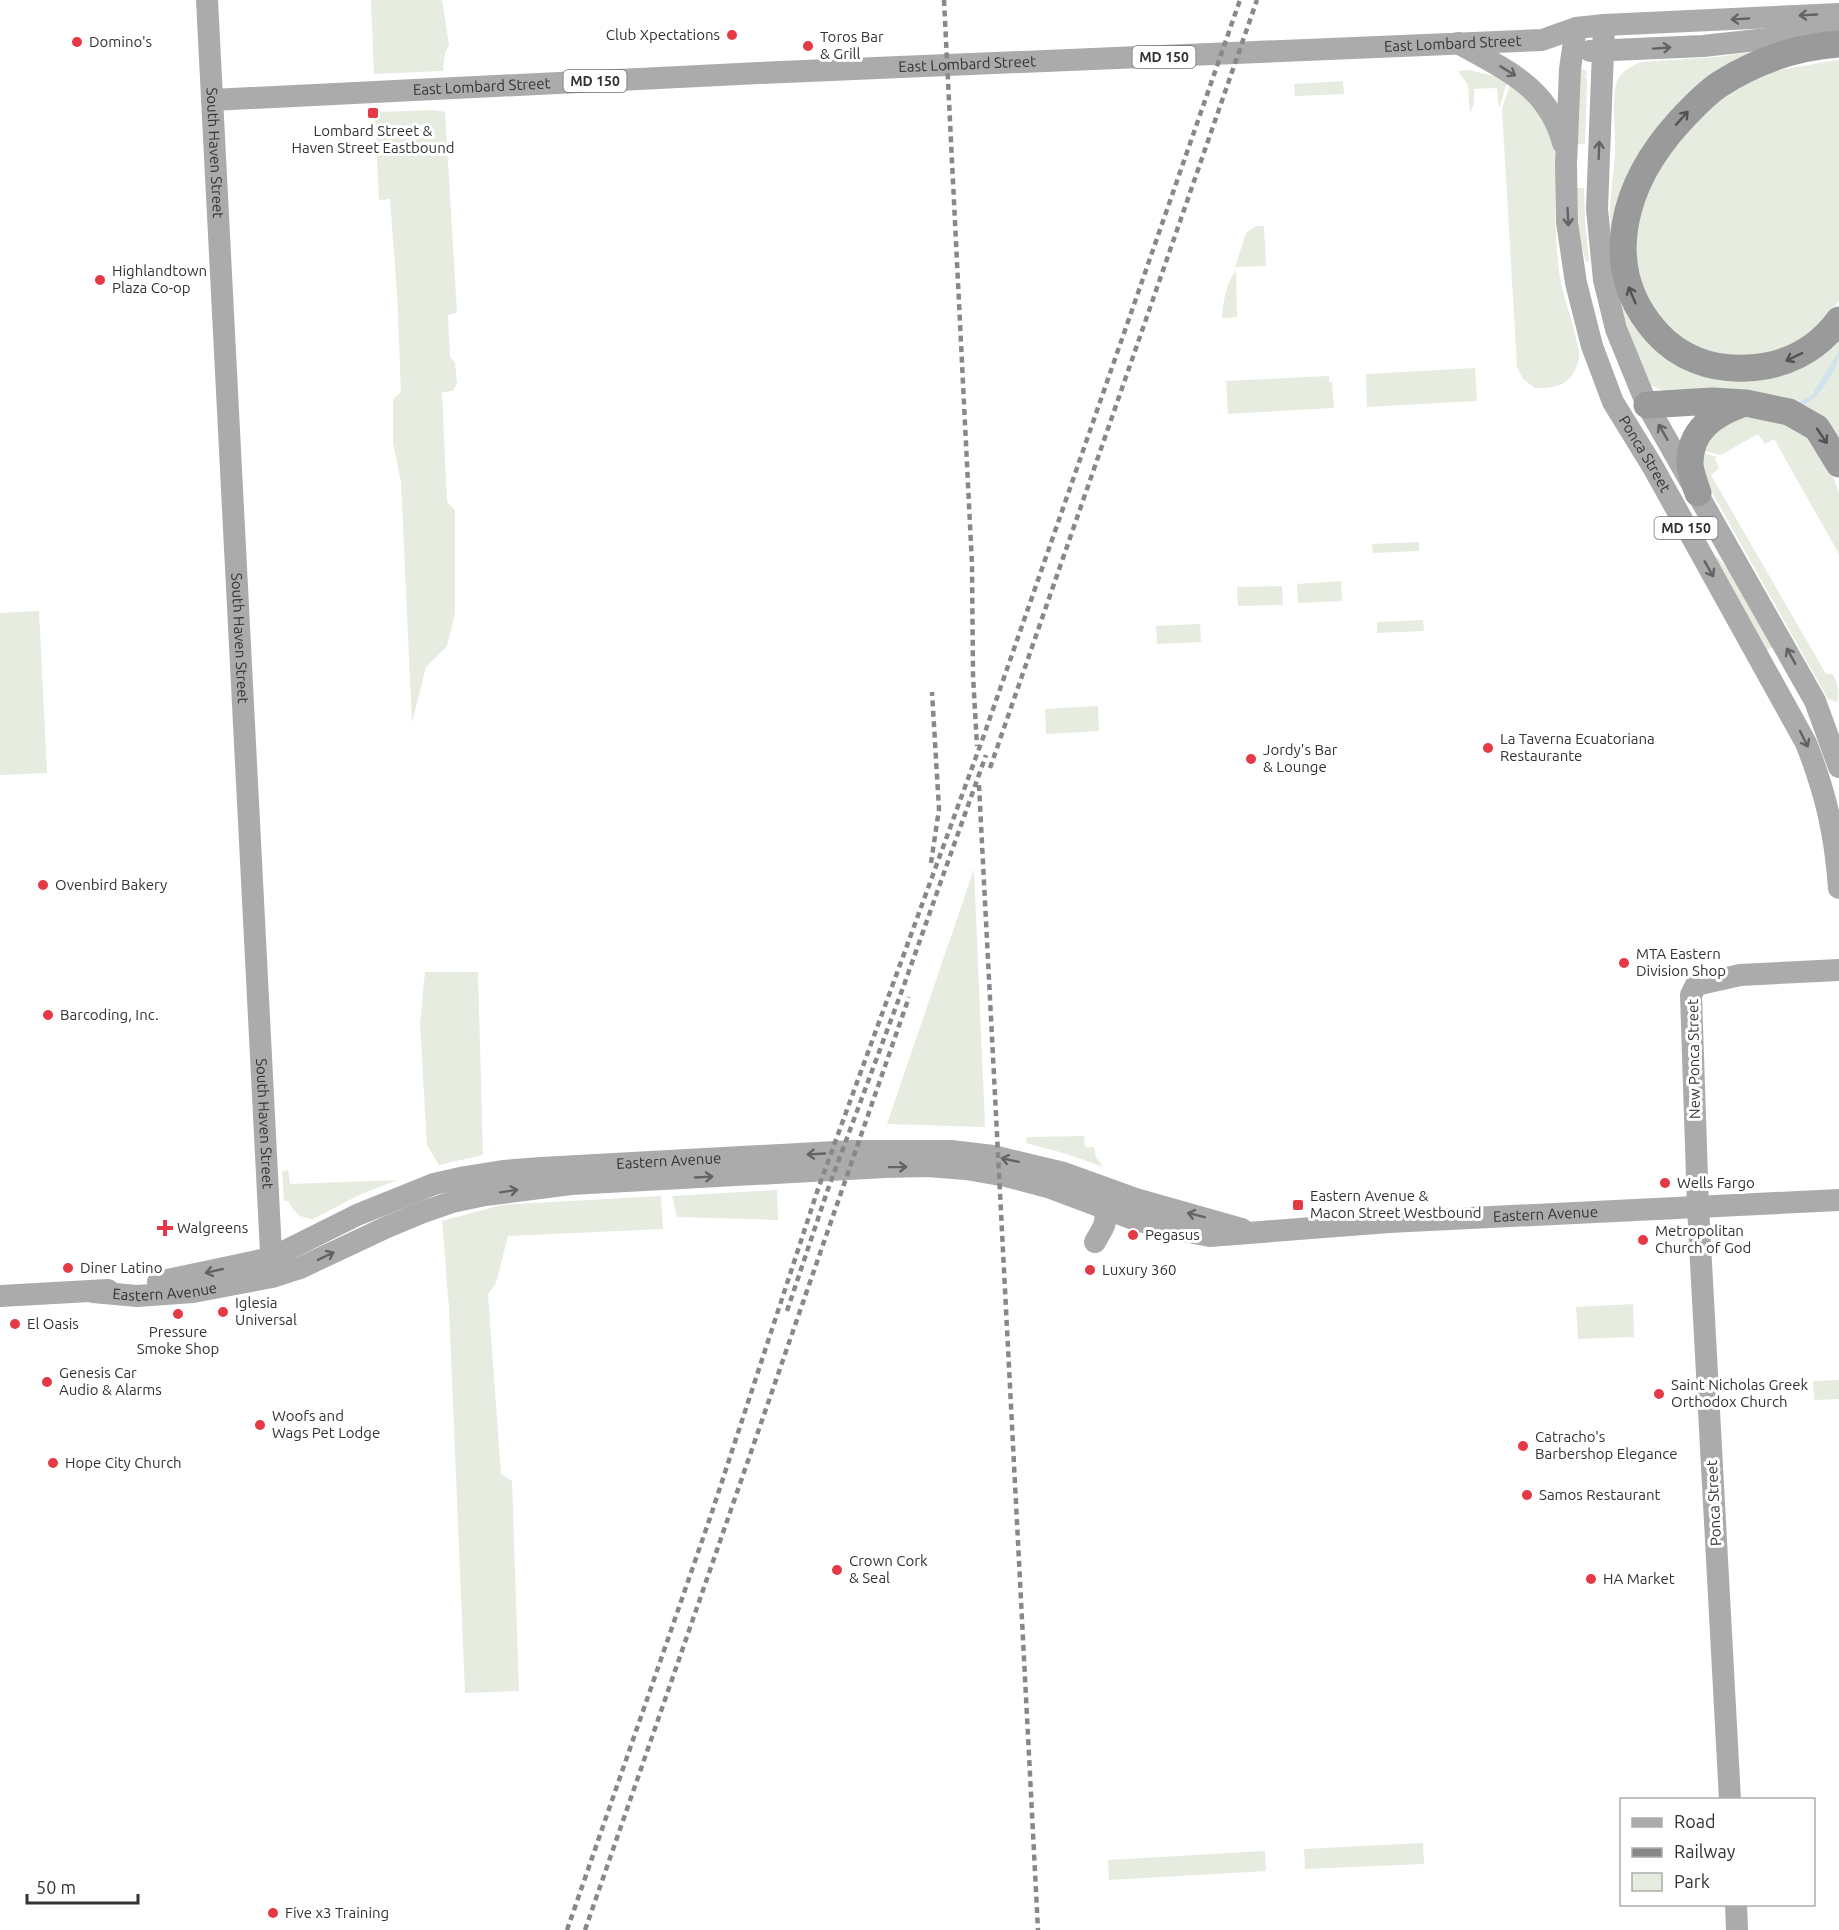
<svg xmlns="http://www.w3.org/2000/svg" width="1839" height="1930" font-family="Ubuntu,sans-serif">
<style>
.green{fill:#e6ecdf}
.water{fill:#cfe2ee}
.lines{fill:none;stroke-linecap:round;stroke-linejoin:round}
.primary{stroke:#ababab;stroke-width:22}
.motorway{stroke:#9a9a9a;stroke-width:27}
.rail{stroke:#888;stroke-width:4.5;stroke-dasharray:6 4.5;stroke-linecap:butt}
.oneway{stroke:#636363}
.oneway2{stroke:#525252}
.poi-dot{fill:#e63946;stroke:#fff;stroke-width:2}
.labels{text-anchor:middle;stroke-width:6;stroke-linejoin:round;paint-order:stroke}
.shield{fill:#fff;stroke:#707070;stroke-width:1.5}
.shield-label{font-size:14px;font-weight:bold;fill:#333}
.poi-label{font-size:15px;fill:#333;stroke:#fff;text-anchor:start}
.street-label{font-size:15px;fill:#333;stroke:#fff}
</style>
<rect width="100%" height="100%" fill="#fff"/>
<path class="green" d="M 371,0 L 442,0 L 449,45 L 445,53 L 443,71 L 374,74 Z
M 1758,51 L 1716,76 L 1612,244 C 1606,214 1614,180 1615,151 C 1616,134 1611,97 1617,81 C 1621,72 1632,65 1642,62 L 1717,57 Z
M 1837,60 L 1839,61 L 1839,300 L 1831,313 L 1798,344 L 1746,358 L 1704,351 L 1684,340 L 1665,326 L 1642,291 L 1634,250 L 1641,207 L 1665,159 L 1709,108 L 1735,88 L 1763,73 Z
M 1581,68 L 1586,71 L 1587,75 L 1585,76 L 1587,80 L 1585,144 L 1575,144 Z
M 1468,70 L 1495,76 L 1507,82 L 1499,109 L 1497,88 L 1474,89 L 1474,104 L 1470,113 L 1468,85 L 1458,71 Z
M 1343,81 L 1344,94 L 1295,96 L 1294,84 Z
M 1510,84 C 1529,102 1544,115 1553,142 C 1558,159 1555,179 1555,197 C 1555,224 1556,252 1560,278 C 1563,296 1581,346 1579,358 C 1574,383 1558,389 1535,388 L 1523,379 L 1517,367 L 1502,109 Z
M 433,110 L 445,112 L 457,313 L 448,315 L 450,357 L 455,363 L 457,384 L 453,391 L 442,392 L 447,502 L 455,510 L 455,614 L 447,646 L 426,667 L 412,723 L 401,482 L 393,442 L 393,399 L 401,392 L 397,293 L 390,199 L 379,200 L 375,115 L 381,112 Z
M 1575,188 L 1584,188 L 1585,221 L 1589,261 L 1586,262 L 1581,244 Z
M 1256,226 L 1264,226 L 1266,266 L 1235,267 L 1246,233 Z
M 1236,270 L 1237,317 L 1222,318 C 1223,302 1226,283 1236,270 Z
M 1615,285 L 1695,370 L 1839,337 L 1839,438 L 1833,430 L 1796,401 L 1775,395 L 1745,392 L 1665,392 L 1651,385 L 1633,346 Z
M 1475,368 L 1477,401 L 1367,407 L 1366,374 Z
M 1329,376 L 1329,382 L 1332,382 L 1334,408 L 1228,414 L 1226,381 Z
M 1757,415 L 1793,427 L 1810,440 L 1828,463 L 1839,493 L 1839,554 L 1774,439 L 1765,444 L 1758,434 L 1721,455 L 1702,450 L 1724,419 Z
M 1702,453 L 1717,457 L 1715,459 L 1719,468 L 1711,475 L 1826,674 L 1832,674 C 1838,680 1839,694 1837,702 L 1828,699 L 1705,480 Z
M 1419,542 L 1419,551 L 1373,553 L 1372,544 Z
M 1717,557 L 1727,568 L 1776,646 L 1766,650 L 1714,559 Z
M 1341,581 L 1342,601 L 1298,603 L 1297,584 Z
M 1282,586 L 1283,605 L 1238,606 L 1237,587 Z
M 39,611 L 47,773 L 0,775 L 0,613 Z
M 1423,620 L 1424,631 L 1377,633 L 1377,622 Z
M 1200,624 L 1201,642 L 1157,644 L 1156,626 Z
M 1098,706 L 1099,731 L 1046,734 L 1045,709 Z
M 974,869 L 985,1127 L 887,1124 Z
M 425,972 L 478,972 L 483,1155 L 439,1165 L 427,1145 L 420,1024 Z
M 1084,1136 L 1085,1147 L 1094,1147 L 1096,1157 L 1103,1167 L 1067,1154 L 1026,1143 L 1027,1137 Z
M 288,1170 L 290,1184 L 398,1180 L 361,1194 L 313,1219 C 299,1218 294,1212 288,1201 L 284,1201 L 282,1172 Z
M 777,1190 L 778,1220 L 677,1217 L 672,1196 Z
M 661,1196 L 663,1229 L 508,1236 L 496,1283 L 488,1294 L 501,1474 L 512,1481 L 519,1691 L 465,1693 L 449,1308 L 442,1221 L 501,1205 Z
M 1633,1304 L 1634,1337 L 1578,1339 L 1576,1307 Z
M 1839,1380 L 1839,1399 L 1814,1400 L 1813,1381 Z
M 1423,1843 L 1424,1864 L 1305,1869 L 1304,1849 Z
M 1265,1851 L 1266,1871 L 1109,1880 L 1108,1860 Z"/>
<path class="water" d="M 1839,351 C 1839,369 1819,399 1802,406 L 1798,403 L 1812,395 Z"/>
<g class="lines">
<g class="primary">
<path id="s1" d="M 207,0 L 272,1272"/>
<path d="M 1604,25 L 1597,209 L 1604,280 L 1616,329 L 1647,405 L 1815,701 L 1839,767"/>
<path id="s2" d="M 1576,28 L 1570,69 L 1566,165 L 1567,222 L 1576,283 L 1592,346 L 1613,402 L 1653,467 L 1806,743 C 1826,794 1835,833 1839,888"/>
<path d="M 1458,43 C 1505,70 1548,86 1563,143"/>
<path d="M 1590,51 L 1703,46 L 1839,31"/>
<path id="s3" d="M 212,100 L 759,73 L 1542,40 L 1576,28 L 1604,25 L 1839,14"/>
<path d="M 1095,1242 C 1103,1227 1107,1226 1105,1208"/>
<path id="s4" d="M 158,1282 L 271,1258 L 357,1215 L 434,1184 L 465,1177 L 503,1171 L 541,1168 L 853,1151 L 951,1151 L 993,1156 L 1064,1173 L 1136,1199 L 1242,1229"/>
<path id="s5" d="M 93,1292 L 137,1296 L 193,1292 L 272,1277 L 300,1268 L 387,1227 L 423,1212 L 452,1202 L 485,1195 L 571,1184 L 885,1167 L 927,1166 L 966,1169 L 1006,1176 L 1048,1187 L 1133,1219 L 1163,1227 L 1210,1236 L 1389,1222 L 1839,1200"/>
<path d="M 0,1296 L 108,1290"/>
<path d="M 1730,1800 L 1698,1207 L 1691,995 L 1696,985 L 1740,975 L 1839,970"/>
<path d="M 1736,1904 L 1737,1930"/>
</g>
<path class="motorway" d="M 1839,44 C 1796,47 1756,61 1720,84 C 1705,94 1692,108 1680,121 C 1625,181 1597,265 1656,332 C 1679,358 1712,370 1746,368 C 1783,367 1816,351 1839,320
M 1647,405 L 1712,401 L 1746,403 L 1789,412 L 1817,428 L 1839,464
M 1698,493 C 1695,484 1691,474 1690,465 C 1689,430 1714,414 1742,404"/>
<path class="rail" d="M 944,0 L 972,565 L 973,675 L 977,746
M 990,768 L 1257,0
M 979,785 L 1038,1930
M 931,863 L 939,809 L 932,692
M 787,1311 L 828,1189 L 904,985 L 986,755
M 567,1930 L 711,1515 L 818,1189 L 984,735 L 1240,0
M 585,1930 L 909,997"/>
</g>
<defs><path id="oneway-shaft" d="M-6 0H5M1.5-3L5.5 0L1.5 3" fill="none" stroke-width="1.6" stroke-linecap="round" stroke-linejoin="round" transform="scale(1.5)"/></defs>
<g class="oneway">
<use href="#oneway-shaft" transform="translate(1808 15) rotate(177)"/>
<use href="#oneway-shaft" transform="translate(1740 19) rotate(177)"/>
<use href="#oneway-shaft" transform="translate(1662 48) rotate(-4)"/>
<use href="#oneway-shaft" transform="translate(1508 71) rotate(32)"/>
<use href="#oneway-shaft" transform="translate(1599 150) rotate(-88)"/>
<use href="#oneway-shaft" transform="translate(1568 217) rotate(87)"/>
<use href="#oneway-shaft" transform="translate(1663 432) rotate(-120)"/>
<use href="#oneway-shaft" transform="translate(1709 569) rotate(60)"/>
<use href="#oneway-shaft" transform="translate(1791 656) rotate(-119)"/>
<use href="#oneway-shaft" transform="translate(1804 739) rotate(64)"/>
<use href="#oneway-shaft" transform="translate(816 1154) rotate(177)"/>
<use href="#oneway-shaft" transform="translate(1010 1160) rotate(-168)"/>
<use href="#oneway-shaft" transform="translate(898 1167) rotate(-1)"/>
<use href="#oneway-shaft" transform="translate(704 1177) rotate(-3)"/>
<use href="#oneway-shaft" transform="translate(509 1191) rotate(-9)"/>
<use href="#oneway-shaft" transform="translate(1196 1215) rotate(-166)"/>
<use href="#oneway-shaft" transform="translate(326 1256) rotate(-26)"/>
<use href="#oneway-shaft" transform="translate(214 1271) rotate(167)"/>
</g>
<g class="oneway2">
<use href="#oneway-shaft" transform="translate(1682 118) rotate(-48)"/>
<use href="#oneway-shaft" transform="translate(1632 295) rotate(-113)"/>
<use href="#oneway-shaft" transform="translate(1794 357) rotate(154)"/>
<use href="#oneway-shaft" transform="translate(1822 436) rotate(56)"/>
</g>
<g class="poi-dot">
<circle cx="732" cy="35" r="6"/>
<circle cx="77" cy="42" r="6"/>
<circle cx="808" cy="46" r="6"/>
<rect x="367" y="107" width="12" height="12" rx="3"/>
<circle cx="100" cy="280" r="6"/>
<circle cx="1488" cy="748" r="6"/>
<circle cx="1251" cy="759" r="6"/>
<circle cx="43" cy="885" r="6"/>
<circle cx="1624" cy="963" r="6"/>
<circle cx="48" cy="1015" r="6"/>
<circle cx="1665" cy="1183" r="6"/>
<rect x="1292" y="1199" width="12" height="12" rx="3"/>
<path d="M162 1219h6v6h6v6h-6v6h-6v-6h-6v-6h6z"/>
<circle cx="1133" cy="1235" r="6"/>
<circle cx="1643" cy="1240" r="6"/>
<circle cx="68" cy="1268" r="6"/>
<circle cx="1090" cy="1270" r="6"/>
<circle cx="223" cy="1312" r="6"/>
<circle cx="178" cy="1314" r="6"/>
<circle cx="15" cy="1324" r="6"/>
<circle cx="47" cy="1382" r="6"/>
<circle cx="1659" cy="1394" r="6"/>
<circle cx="260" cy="1425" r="6"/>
<circle cx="1523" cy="1446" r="6"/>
<circle cx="53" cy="1463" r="6"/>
<circle cx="1527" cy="1495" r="6"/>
<circle cx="837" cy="1570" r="6"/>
<circle cx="1591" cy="1579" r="6"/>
<circle cx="273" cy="1913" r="6"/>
</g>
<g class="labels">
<g class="shield">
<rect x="1132.5" y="46" width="63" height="22" rx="4.5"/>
<rect x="563.5" y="70" width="63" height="22" rx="4.5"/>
<rect x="1654.5" y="517" width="63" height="22" rx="4.5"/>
</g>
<g class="shield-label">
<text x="1164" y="62">MD 150</text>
<text x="595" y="86">MD 150</text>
<text x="1686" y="533">MD 150</text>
</g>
<g class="poi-label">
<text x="720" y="40" text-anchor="end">Club Xpectations</text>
<text x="820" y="42">Toros Bar<tspan x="820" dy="17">&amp; Grill</tspan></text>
<text x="89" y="47">Domino's</text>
<text x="373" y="136" text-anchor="middle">Lombard Street &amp;<tspan x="373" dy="17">Haven Street Eastbound</tspan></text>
<text x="112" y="276">Highlandtown<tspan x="112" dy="17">Plaza Co-op</tspan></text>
<text x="1500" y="744">La Taverna Ecuatoriana<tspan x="1500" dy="17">Restaurante</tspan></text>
<text x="1263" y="755">Jordy's Bar<tspan x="1263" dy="17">&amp; Lounge</tspan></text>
<text x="55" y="890">Ovenbird Bakery</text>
<text x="1636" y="959">MTA Eastern<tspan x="1636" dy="17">Division Shop</tspan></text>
<text x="60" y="1020">Barcoding, Inc.</text>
<text x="1677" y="1188">Wells Fargo</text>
<text x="1310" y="1201">Eastern Avenue &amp;<tspan x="1310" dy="17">Macon Street Westbound</tspan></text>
<text x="177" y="1233">Walgreens</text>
<text x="1655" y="1236">Metropolitan<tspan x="1655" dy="17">Church of God</tspan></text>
<text x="1145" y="1240">Pegasus</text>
<text x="80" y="1273">Diner Latino</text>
<text x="1102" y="1275">Luxury 360</text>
<text x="235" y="1308">Iglesia<tspan x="235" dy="17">Universal</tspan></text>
<text x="27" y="1329">El Oasis</text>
<text x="178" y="1337" text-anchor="middle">Pressure<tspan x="178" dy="17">Smoke Shop</tspan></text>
<text x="59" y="1378">Genesis Car<tspan x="59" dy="17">Audio &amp; Alarms</tspan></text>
<text x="1671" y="1390">Saint Nicholas Greek<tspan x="1671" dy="17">Orthodox Church</tspan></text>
<text x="272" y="1421">Woofs and<tspan x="272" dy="17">Wags Pet Lodge</tspan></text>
<text x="1535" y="1442">Catracho's<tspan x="1535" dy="17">Barbershop Elegance</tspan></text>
<text x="65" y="1468">Hope City Church</text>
<text x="1539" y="1500">Samos Restaurant</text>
<text x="849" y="1566">Crown Cork<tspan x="849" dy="17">&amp; Seal</tspan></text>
<text x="1603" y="1584">HA Market</text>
<text x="285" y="1918">Five x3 Training</text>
</g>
<g class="street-label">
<text dy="5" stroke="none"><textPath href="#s3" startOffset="1242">East Lombard Street</textPath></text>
<text dy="5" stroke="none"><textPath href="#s3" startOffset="756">East Lombard Street</textPath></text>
<text dy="5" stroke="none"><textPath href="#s3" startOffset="270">East Lombard Street</textPath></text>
<text dy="5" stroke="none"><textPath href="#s1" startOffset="153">South Haven Street</textPath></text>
<text dy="5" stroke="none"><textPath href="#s2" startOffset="442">Ponca Street</textPath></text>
<text dy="5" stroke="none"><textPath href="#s1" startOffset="639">South Haven Street</textPath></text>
<text transform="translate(1694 1059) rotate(-91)" y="5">New Ponca Street</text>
<text dy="5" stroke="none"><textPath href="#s1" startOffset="1125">South Haven Street</textPath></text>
<text dy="5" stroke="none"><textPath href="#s4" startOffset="531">Eastern Avenue</textPath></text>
<text dy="5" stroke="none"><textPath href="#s5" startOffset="1482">Eastern Avenue</textPath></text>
<text dy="5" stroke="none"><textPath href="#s5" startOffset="72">Eastern Avenue</textPath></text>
<text transform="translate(1714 1503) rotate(-93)" y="5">Ponca Street</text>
</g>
</g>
<rect x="1620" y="1798" width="195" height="108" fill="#ffffff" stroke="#adadad" stroke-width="1.5"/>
<rect x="1632" y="1818" width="30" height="9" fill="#ababab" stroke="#adadad" stroke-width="1.5"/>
<text x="1674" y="1828" font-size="18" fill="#333333">Road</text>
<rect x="1632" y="1848" width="30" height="9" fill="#888888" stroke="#adadad" stroke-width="1.5"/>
<text x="1674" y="1858" font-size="18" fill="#333333">Railway</text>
<rect x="1632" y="1873" width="30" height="18" fill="#e6ecdf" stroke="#adadad" stroke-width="1.5"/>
<text x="1674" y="1888" font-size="18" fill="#333333">Park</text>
<path d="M27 1894v9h111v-9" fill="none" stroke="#333333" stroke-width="3"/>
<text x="36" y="1894" font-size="18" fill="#333333" stroke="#ffffff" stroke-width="4.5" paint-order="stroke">50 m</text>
</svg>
